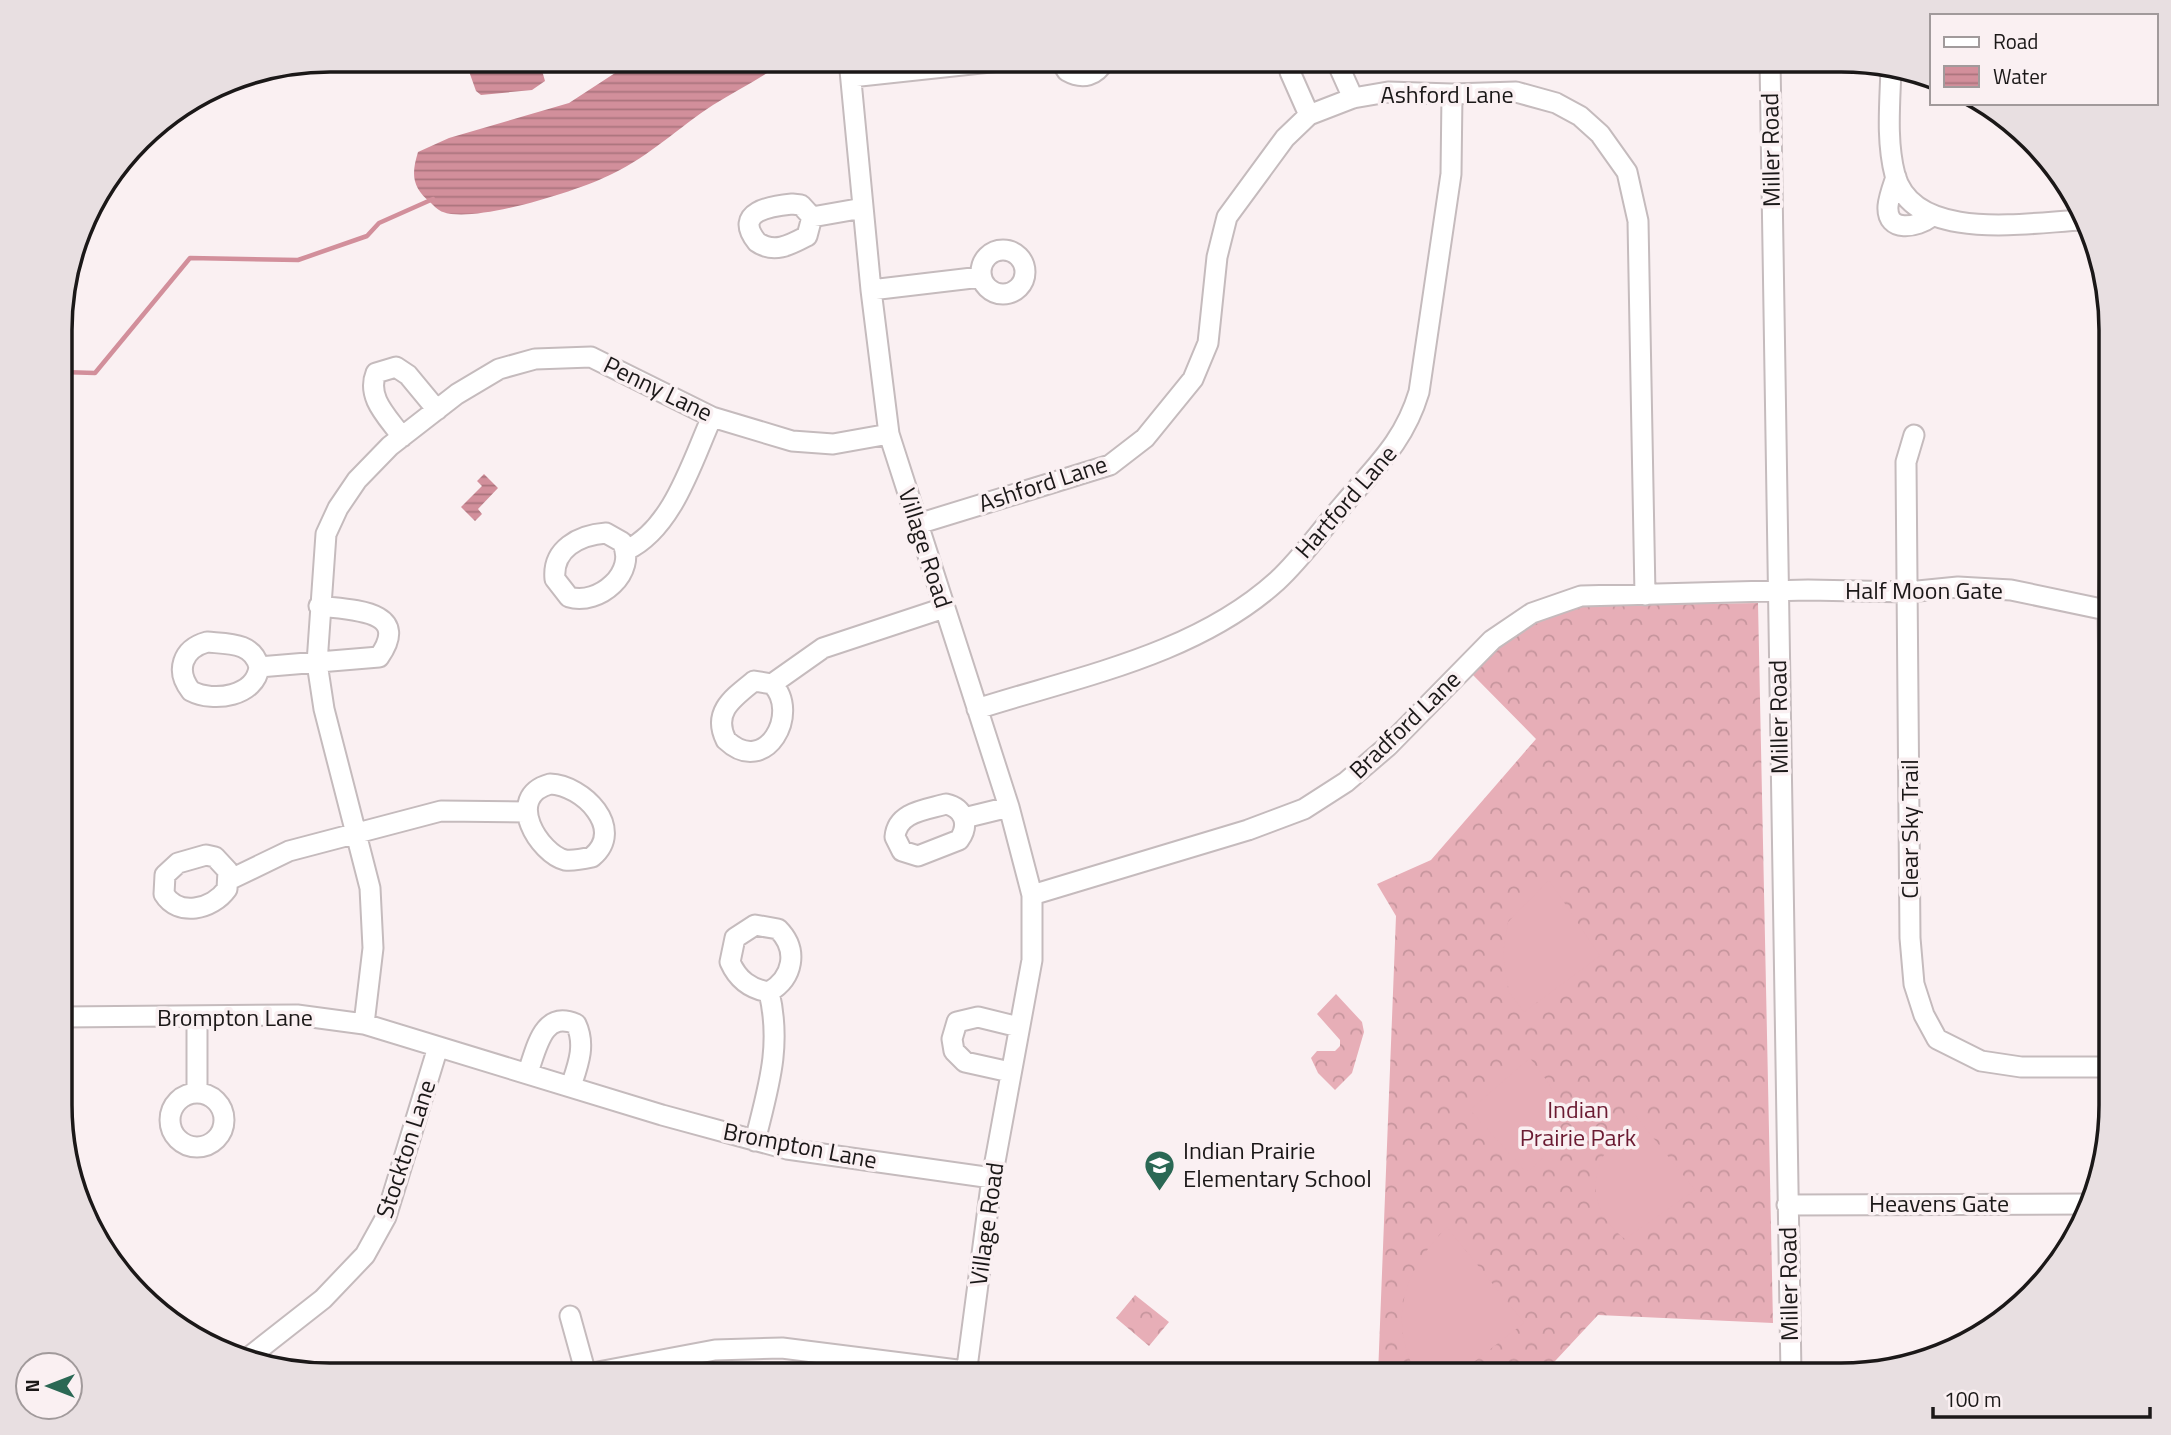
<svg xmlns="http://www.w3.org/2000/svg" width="2171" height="1435" font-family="'Titillium Web',sans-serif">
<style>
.forest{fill:url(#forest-crowns)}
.pitch{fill:#e7aeb7}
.water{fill:url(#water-rules)}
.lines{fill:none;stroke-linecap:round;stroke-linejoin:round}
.stream{stroke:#d28f9b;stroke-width:4.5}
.minor-casing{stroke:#c5bbbd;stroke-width:23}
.minor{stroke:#fff;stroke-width:19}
.labels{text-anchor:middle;stroke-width:7;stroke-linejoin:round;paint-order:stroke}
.street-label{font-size:24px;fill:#1b1818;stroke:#faf0f2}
.park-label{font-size:24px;fill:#6b1b32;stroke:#faf0f2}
.poi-label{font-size:24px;fill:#1b1818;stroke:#faf0f2;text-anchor:start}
.rim{fill:none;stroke:#1b1818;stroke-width:3.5}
</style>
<defs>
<pattern id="forest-crowns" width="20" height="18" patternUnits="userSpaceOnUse" patternTransform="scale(1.75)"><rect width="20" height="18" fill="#e7aeb7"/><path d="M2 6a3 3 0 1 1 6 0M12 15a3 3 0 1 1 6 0" fill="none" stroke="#c6959d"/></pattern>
<pattern id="water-rules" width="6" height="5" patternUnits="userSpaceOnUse" patternTransform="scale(1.75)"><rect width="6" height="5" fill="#d28f9b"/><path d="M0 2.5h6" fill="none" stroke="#aa747d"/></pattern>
</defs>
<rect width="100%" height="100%" fill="#faf0f2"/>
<path class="forest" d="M 1758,603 L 1773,1323 L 1598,1315 L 1542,1375 L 1378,1375 L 1396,916 L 1377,884 L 1431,860 L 1536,739 L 1471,673 L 1503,643 L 1541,620 L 1579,606 Z
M 1336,994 L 1362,1022 L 1364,1032 L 1352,1073 L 1335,1090 L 1318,1073 L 1311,1058 L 1317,1051 L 1335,1051 L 1340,1046 L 1340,1040 L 1317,1014 Z
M 1135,1295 L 1169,1322 L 1149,1346 L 1116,1318 Z"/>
<path class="pitch" d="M 1549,880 L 1600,956 L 1524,1012 L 1509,992 L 1503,954 L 1508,922 Z
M 1530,1058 C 1539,1071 1552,1084 1556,1100 C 1563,1129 1550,1158 1526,1172 L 1470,1110 Z
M 1635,1115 L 1695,1190 L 1625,1239 C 1575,1200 1596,1152 1635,1115 Z
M 1447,1227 L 1524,1323 L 1457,1375 L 1417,1375 C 1387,1318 1404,1271 1447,1227 Z"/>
<path class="water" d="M 465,60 L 539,60 L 545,81 L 532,90 L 481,95 L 476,91 Z
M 635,60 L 785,60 C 763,78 738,89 713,105 C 679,127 650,156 612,174 C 581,190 475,224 443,212 C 439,211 434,206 431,203 C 412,187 411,175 418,152 L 449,138 L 569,103 Z
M 484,474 L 498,488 L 478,509 L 482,514 L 475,521 L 461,507 L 482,486 L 477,481 Z"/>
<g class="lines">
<path class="stream" d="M 62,372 L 95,373 L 190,258 L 298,260 L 367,236 L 379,223 L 433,199"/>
<defs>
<path id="minor" d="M 849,60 L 871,290 L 889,434 L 1009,807 L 1032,895 L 1032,960 L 992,1178 L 966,1375
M 1060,60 L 1067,71 C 1083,80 1096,76 1105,60
M 1292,60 L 1290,72 L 1309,115
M 1336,60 L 1353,98
M 1770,60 L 1791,1375
M 1891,68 C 1890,102 1886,141 1895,175 C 1914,244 2030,222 2083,220
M 851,77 L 1009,60
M 1896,177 C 1893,186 1889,196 1888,206 C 1886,234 1918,227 1931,217
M 792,204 L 801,205 L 812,217 L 807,236 C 790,245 774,254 757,242 C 732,211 772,206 792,204 Z
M 812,217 L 863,208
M981 272a22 22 0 1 1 44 0a22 22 0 1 1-44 0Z
M 871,290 L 981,277
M 1914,435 L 1906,462 L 1910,938 L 1914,984 L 1924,1015 L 1937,1039 L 1981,1061 L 2021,1067 L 2111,1067
M 402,437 C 388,417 366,398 376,373 L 396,367 L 408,375 L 437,410
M 918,524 L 1110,465 L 1145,438 L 1193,379 L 1208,343 L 1217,257 L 1227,217 L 1285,138 L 1309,115 L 1353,98 L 1388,92 L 1452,94 L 1516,92 L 1556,103 L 1580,116 L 1600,134 L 1627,172 L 1638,221 L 1645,595
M 606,533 L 622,542 C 638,572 599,606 569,597 L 555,579 C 552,549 579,535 606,533 Z
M 2111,533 L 2108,611 L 2111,810
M 627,550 C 673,528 692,461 712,417
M 207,642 C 228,644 253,642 259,667 C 256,696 214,703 191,691 C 175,671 182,649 207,642 Z
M 259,667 L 379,657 C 413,609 349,610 319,606
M 754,681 L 772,684 C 801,712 766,778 726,740 C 712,712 733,698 754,681 Z
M 772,684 L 823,648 L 944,608
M 977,709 C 1080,676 1195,655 1277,581 C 1301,559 1322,529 1343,505 C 1376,466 1404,442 1419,392 L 1451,174 L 1452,94
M 550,784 C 583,785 626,829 592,857 C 583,859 573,861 565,860 C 540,854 503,797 550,784 Z
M 946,804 C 964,808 970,825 959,840 L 918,856 L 902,851 L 895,837 C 897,812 925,810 946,804 Z
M 964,818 L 1009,807
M 206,855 L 215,857 L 228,871 L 227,889 C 212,910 178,917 164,894 L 165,875 L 178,863 Z
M 229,880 L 289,851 L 441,811 L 526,812
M 1032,895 L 1248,830 L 1304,809 L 1346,782 L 1388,746 L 1492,640 L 1532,613 L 1581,596 L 1808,590 L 1908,592 L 1958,587 L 2011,590 L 2111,611
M 755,925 L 778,929 C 799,950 793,978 769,992 C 750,989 738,980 730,962 L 735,938 Z
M 62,1017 L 297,1015 L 364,1024 L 662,1115 L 787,1149 L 992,1178
M 197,1018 L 197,1093
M 364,1024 L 373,948 L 370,888 L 324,709 L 317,663 L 326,534 L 338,508 L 357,480 L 390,446 L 457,394 L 499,369 L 535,359 L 591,357 L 712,417 L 792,441 L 833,444 L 889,434
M 528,1072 C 537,1047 543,1010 576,1024 C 586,1045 578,1065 571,1086
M 1010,1072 L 965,1062 L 954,1051 L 952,1039 L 957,1022 L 978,1017 L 1019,1027
M170 1120a27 27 0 1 1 54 0a27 27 0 1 1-54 0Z
M 755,1141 C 768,1088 782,1047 769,992
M 1787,1205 L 2091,1204
M 570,1316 L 586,1374
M 244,1361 L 323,1299 L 365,1255 L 386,1217 L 438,1047
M 582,1375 L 715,1350 L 782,1348 L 997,1375"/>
</defs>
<use href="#minor" class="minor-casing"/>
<use href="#minor" class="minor"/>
</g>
<defs>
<symbol id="school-pin" viewBox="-11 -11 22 30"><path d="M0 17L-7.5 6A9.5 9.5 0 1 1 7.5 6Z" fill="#2a6854" stroke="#faf0f2"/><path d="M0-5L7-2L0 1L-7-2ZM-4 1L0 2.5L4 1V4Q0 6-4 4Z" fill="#fff"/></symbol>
</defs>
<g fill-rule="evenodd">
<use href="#school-pin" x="1142" y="1148" width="35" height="47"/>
</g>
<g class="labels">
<g class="street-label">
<text x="1447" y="103">Ashford Lane</text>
<text transform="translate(1771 150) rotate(-91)" y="8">Miller Road</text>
<text transform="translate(658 389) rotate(26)" y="8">Penny Lane</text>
<text transform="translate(1043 484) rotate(-18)" y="8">Ashford Lane</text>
<text transform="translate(1346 502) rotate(-49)" y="8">Hartford Lane</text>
<text transform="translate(925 548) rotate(72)" y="8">Village Road</text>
<text x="1924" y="599">Half Moon Gate</text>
<text transform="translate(1779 717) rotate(-91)" y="8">Miller Road</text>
<text transform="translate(1405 725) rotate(-44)" y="8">Bradford Lane</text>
<text transform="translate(1910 829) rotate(-90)" y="8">Clear Sky Trail</text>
<text x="235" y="1026">Brompton Lane</text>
<text transform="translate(800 1146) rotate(11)" y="8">Brompton Lane</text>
<text transform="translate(406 1149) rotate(-72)" y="8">Stockton Lane</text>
<text x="1939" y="1212">Heavens Gate</text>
<text transform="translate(987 1224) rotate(-82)" y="8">Village Road</text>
<text transform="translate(1789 1284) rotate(-91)" y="8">Miller Road</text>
</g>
<g class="park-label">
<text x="1578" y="1118">Indian<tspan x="1578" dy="28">Prairie Park</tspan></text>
</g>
<g class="poi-label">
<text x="1183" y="1159">Indian Prairie<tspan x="1183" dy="28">Elementary School</tspan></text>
</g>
</g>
<path d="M0 0H2171V1435H0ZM330 72H1841A258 258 0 0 1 2099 330V1105A258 258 0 0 1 1841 1363H330A258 258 0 0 1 72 1105V330A258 258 0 0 1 330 72Z" fill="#e8dfe1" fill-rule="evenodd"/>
<path class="rim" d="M330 72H1841A258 258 0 0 1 2099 330V1105A258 258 0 0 1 1841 1363H330A258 258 0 0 1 72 1105V330A258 258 0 0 1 330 72Z"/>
<rect x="1930" y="14" width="228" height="91" fill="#faf0f2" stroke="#a19a9b" stroke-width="2"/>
<rect x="1944" y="37" width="35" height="10" fill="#ffffff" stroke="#a19a9b" stroke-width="2"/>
<text x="1993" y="49" font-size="21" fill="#1b1818">Road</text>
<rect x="1944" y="66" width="35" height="21" fill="url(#water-rules)" stroke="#a19a9b" stroke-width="2"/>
<text x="1993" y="84" font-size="21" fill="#1b1818">Water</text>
<g transform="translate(49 1386) rotate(270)"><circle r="33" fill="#faf0f2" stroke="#a19a9b" stroke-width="2"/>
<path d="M0-5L12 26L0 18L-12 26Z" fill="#2a6854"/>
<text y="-10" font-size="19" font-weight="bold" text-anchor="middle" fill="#1b1818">N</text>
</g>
<path d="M1933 1407v10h217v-10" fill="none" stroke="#1b1818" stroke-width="3.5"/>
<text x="1944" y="1407" font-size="21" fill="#1b1818" stroke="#faf0f2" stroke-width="5" paint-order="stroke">100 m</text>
</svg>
